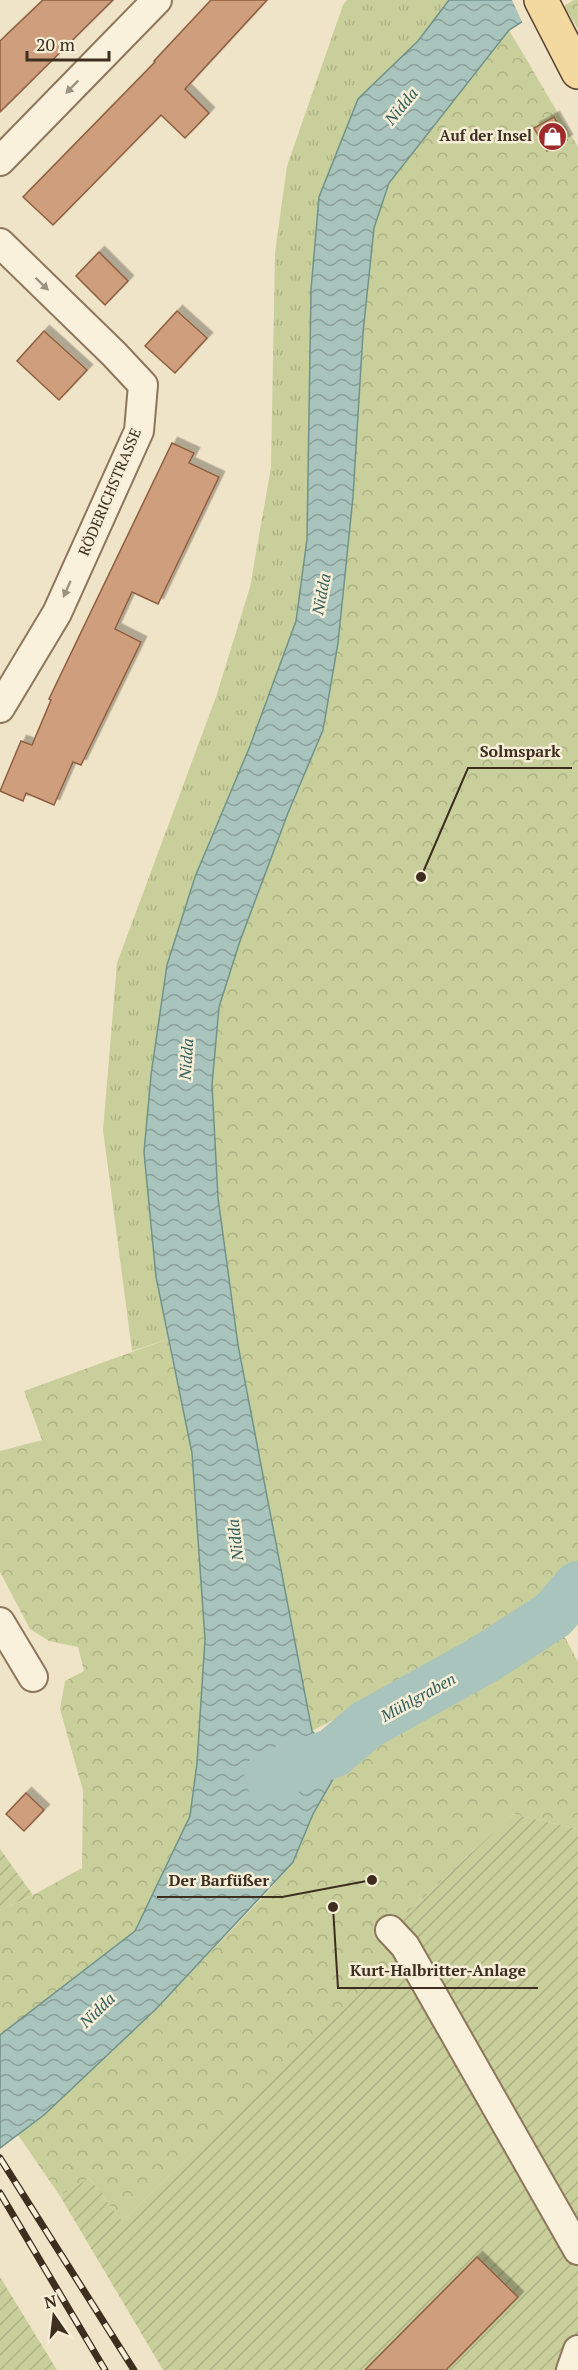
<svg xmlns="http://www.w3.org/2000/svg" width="578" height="2370" font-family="'PT Serif',serif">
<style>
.grass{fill:url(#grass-tufts)}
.forest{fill:url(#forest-crowns)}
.garden{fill:url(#garden-furrows)}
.water{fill:url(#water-waves);stroke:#6f938a;stroke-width:1.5}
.pier{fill:#f0e4c8}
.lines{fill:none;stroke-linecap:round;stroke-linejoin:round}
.river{stroke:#a9c4bc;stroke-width:50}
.building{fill:#cf9f7d;stroke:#8d5f41;stroke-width:1.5;filter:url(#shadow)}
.minor-casing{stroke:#8d765c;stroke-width:32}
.major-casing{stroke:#5b4430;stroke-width:36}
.minor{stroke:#faf1dc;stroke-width:28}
.major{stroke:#f3d9a0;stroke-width:33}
.rail-casing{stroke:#3d2e20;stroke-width:7}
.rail{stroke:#f7eed8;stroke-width:4.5;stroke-dasharray:14;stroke-linecap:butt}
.oneway{fill:#9c907e}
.labels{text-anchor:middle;stroke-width:5;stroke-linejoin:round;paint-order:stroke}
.poi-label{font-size:15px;font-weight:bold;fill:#3d2e20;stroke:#f7eed8;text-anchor:end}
.street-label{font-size:15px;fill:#3d2e20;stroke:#f7eed8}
.water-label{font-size:16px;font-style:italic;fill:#2f5d5a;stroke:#f7eed8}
.leader{fill:none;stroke:#3d2e20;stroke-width:2}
.callout-dot{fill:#3d2e20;stroke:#f7eed8;stroke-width:2}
.callout-label{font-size:16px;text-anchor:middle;font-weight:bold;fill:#3d2e20;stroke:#f7eed8;stroke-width:5;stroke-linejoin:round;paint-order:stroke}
</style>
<defs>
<pattern id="grass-tufts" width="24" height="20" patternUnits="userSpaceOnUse" patternTransform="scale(1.5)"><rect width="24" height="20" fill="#c9cf9b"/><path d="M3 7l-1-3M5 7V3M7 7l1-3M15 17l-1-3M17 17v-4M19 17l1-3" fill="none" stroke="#aeb285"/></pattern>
<pattern id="forest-crowns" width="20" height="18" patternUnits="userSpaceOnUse" patternTransform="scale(1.5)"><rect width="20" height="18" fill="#c9cf9b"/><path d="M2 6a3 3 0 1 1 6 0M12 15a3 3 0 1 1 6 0" fill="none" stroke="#aeb285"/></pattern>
<pattern id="garden-furrows" width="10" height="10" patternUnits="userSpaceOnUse" patternTransform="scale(1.5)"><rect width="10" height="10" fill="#c9cf9b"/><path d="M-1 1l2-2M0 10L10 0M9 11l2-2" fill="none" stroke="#aeb285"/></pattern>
<pattern id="water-waves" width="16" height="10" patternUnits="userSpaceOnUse" patternTransform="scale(1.5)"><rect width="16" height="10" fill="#a9c4bc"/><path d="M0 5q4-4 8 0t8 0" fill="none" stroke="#8ba098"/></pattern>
<filter id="shadow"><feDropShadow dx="5.5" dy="-5.5" stdDeviation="0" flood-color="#0004"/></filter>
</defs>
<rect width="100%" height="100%" fill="#f0e4c8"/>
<path class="grass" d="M 347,0 L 449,0 L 418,41 L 311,290 L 307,539 L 296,621 L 250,746 L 195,877 L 167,965 L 151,1075 L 144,1152 L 156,1277 L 168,1339 L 132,1351 L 103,1130 L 117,963 L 216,697 L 250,587 L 271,467 L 275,253 L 287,166 L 343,5 Z"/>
<path class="forest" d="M 574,0 L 578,0 L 578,29 L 564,6 Z
M 509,30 L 578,147 L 578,1579 L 563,1600 L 312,1731 L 238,1345 L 218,1198 L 212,1085 L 219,1006 L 240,941 L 288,813 L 323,730 L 338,643 L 353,497 L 363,333 L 374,228 L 389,183 Z
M 168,1339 L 192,1453 L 205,1639 L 197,1763 L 190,1816 L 135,1931 L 0,2035 L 0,1910 L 33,1895 L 82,1868 L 83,1791 L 60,1709 L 65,1681 L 84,1671 L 78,1647 L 49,1641 L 30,1629 L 0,1572 L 0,1451 L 42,1440 L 24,1391 Z
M 553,1615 L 578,1662 L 578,1829 L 513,1814 L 402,1918 L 416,1941 L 122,2221 L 89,2178 L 60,2196 L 18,2135 L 44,2115 L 157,2008 L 264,1896 L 293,1862 L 313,1814 L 336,1774 L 485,1659 Z"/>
<path class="garden" d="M 513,1814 L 578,1829 L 578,2354 L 575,2370 L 163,2370 L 60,2196 L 89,2178 L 122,2221 L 415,1941 L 402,1918 Z
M 0,1849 L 33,1895 L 0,1910 Z
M 0,2277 L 57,2370 L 0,2370 Z"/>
<path class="water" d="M 449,0 L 556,0 L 509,30 L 389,183 L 374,228 L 363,333 L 353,497 L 338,643 L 323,730 L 288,813 L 240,941 L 219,1007 L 212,1085 L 218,1198 L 238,1345 L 312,1731 L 333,1753 L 336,1774 L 313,1814 L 293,1862 L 157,2008 L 44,2115 L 0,2148 L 0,2035 L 135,1931 L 190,1816 L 197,1763 L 205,1639 L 192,1453 L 156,1277 L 144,1152 L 151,1075 L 167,965 L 195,877 L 250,746 L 296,621 L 307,539 L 311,290 L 319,197 L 358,99 L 418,41 Z"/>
<path class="pier" d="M 512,0 L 559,0 L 523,24 Z"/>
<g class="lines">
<path class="river" d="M 269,1776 L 333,1753 L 366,1725 L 485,1659 L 553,1615 L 578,1586"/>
</g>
<path class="building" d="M 43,0 L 113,0 L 0,112 L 0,41 Z
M 211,0 L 267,0 L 185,89 L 209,113 L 185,138 L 161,115 L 53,225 L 23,197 L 155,62 L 154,61 Z
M 554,117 L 567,140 L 547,151 L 534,128 Z
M 99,252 L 128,281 L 105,305 L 76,276 Z
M 177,311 L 207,338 L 175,373 L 145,346 Z
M 44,331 L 87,370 L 59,400 L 17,361 Z
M 172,443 L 194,453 L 189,463 L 219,477 L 158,604 L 132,592 L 115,629 L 141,642 L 81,765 L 73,762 L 54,805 L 26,793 L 23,801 L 0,791 L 21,741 L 32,745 L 51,700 L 49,699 Z
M 26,1793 L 44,1810 L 24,1831 L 6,1814 Z
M 477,2257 L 518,2297 L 446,2370 L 365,2370 Z"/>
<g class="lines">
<defs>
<path id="minor" d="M 0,161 L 157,0
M 0,243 L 114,354 L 143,385 L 139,431 L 57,613 L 0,708
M 0,1622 L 33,1677
M 390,1930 L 405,1946 L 578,2250
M 571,2370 L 578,2350"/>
<path id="major" d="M 541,0 L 578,72"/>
</defs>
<use href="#minor" class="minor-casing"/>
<use href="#major" class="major-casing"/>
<use href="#minor" class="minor"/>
<use href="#major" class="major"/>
<defs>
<path id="rail" d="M 0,2158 L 134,2370
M 0,2193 L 105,2370"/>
</defs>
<use href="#rail" class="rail-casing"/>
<use href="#rail" class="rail"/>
</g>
<defs><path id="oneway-solid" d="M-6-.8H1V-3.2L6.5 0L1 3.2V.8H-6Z" transform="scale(1.5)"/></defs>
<g class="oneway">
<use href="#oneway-solid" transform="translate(72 87) rotate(134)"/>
<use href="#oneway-solid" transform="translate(42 284) rotate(44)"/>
<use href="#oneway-solid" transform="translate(67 589) rotate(114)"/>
</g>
<defs>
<symbol id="shop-disc" viewBox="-11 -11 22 22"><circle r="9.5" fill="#9e2a2b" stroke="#f7eed8"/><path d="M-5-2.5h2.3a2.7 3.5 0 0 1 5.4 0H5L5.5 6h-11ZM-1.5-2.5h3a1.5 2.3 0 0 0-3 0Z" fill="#fff"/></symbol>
</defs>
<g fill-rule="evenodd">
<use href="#shop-disc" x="536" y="120" width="33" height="33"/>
</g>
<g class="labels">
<g class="poi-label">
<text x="532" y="141">Auf der Insel</text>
</g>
<g class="street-label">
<text transform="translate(110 492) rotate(-67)" y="5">RÖDERICHSTRASSE</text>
</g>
<g class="water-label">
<text transform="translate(401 106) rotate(-51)" y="6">Nidda</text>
<text transform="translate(321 594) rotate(-79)" y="6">Nidda</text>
<text transform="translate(186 1059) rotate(-86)" y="6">Nidda</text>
<text transform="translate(235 1540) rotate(-97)" y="6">Nidda</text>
<text transform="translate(418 1697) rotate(-29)" y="6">Mühlgraben</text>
<text transform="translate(97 2010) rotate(-44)" y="6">Nidda</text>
</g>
</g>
<path class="leader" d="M421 877L468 768H572M372 1880L282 1897H157M333 1907L338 1988H538"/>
<g class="callout-dot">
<circle cx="421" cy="877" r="6"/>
<circle cx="372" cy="1880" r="6"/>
<circle cx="333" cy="1907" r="6"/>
</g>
<g class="callout-label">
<text x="520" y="757">Solmspark</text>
<text x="219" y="1886">Der Barfüßer</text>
<text x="438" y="1976">Kurt-Halbritter-Anlage</text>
</g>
<g transform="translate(54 2316) rotate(346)" stroke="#f7eed8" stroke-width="4.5" paint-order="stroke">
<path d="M0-4.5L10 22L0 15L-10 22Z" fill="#3d2e20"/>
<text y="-9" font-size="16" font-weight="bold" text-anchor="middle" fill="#3d2e20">N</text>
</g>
<path d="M27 51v9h82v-9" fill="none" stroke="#3d2e20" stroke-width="3"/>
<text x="36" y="51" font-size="18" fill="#3d2e20" stroke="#f7eed8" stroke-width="4.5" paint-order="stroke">20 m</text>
</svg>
